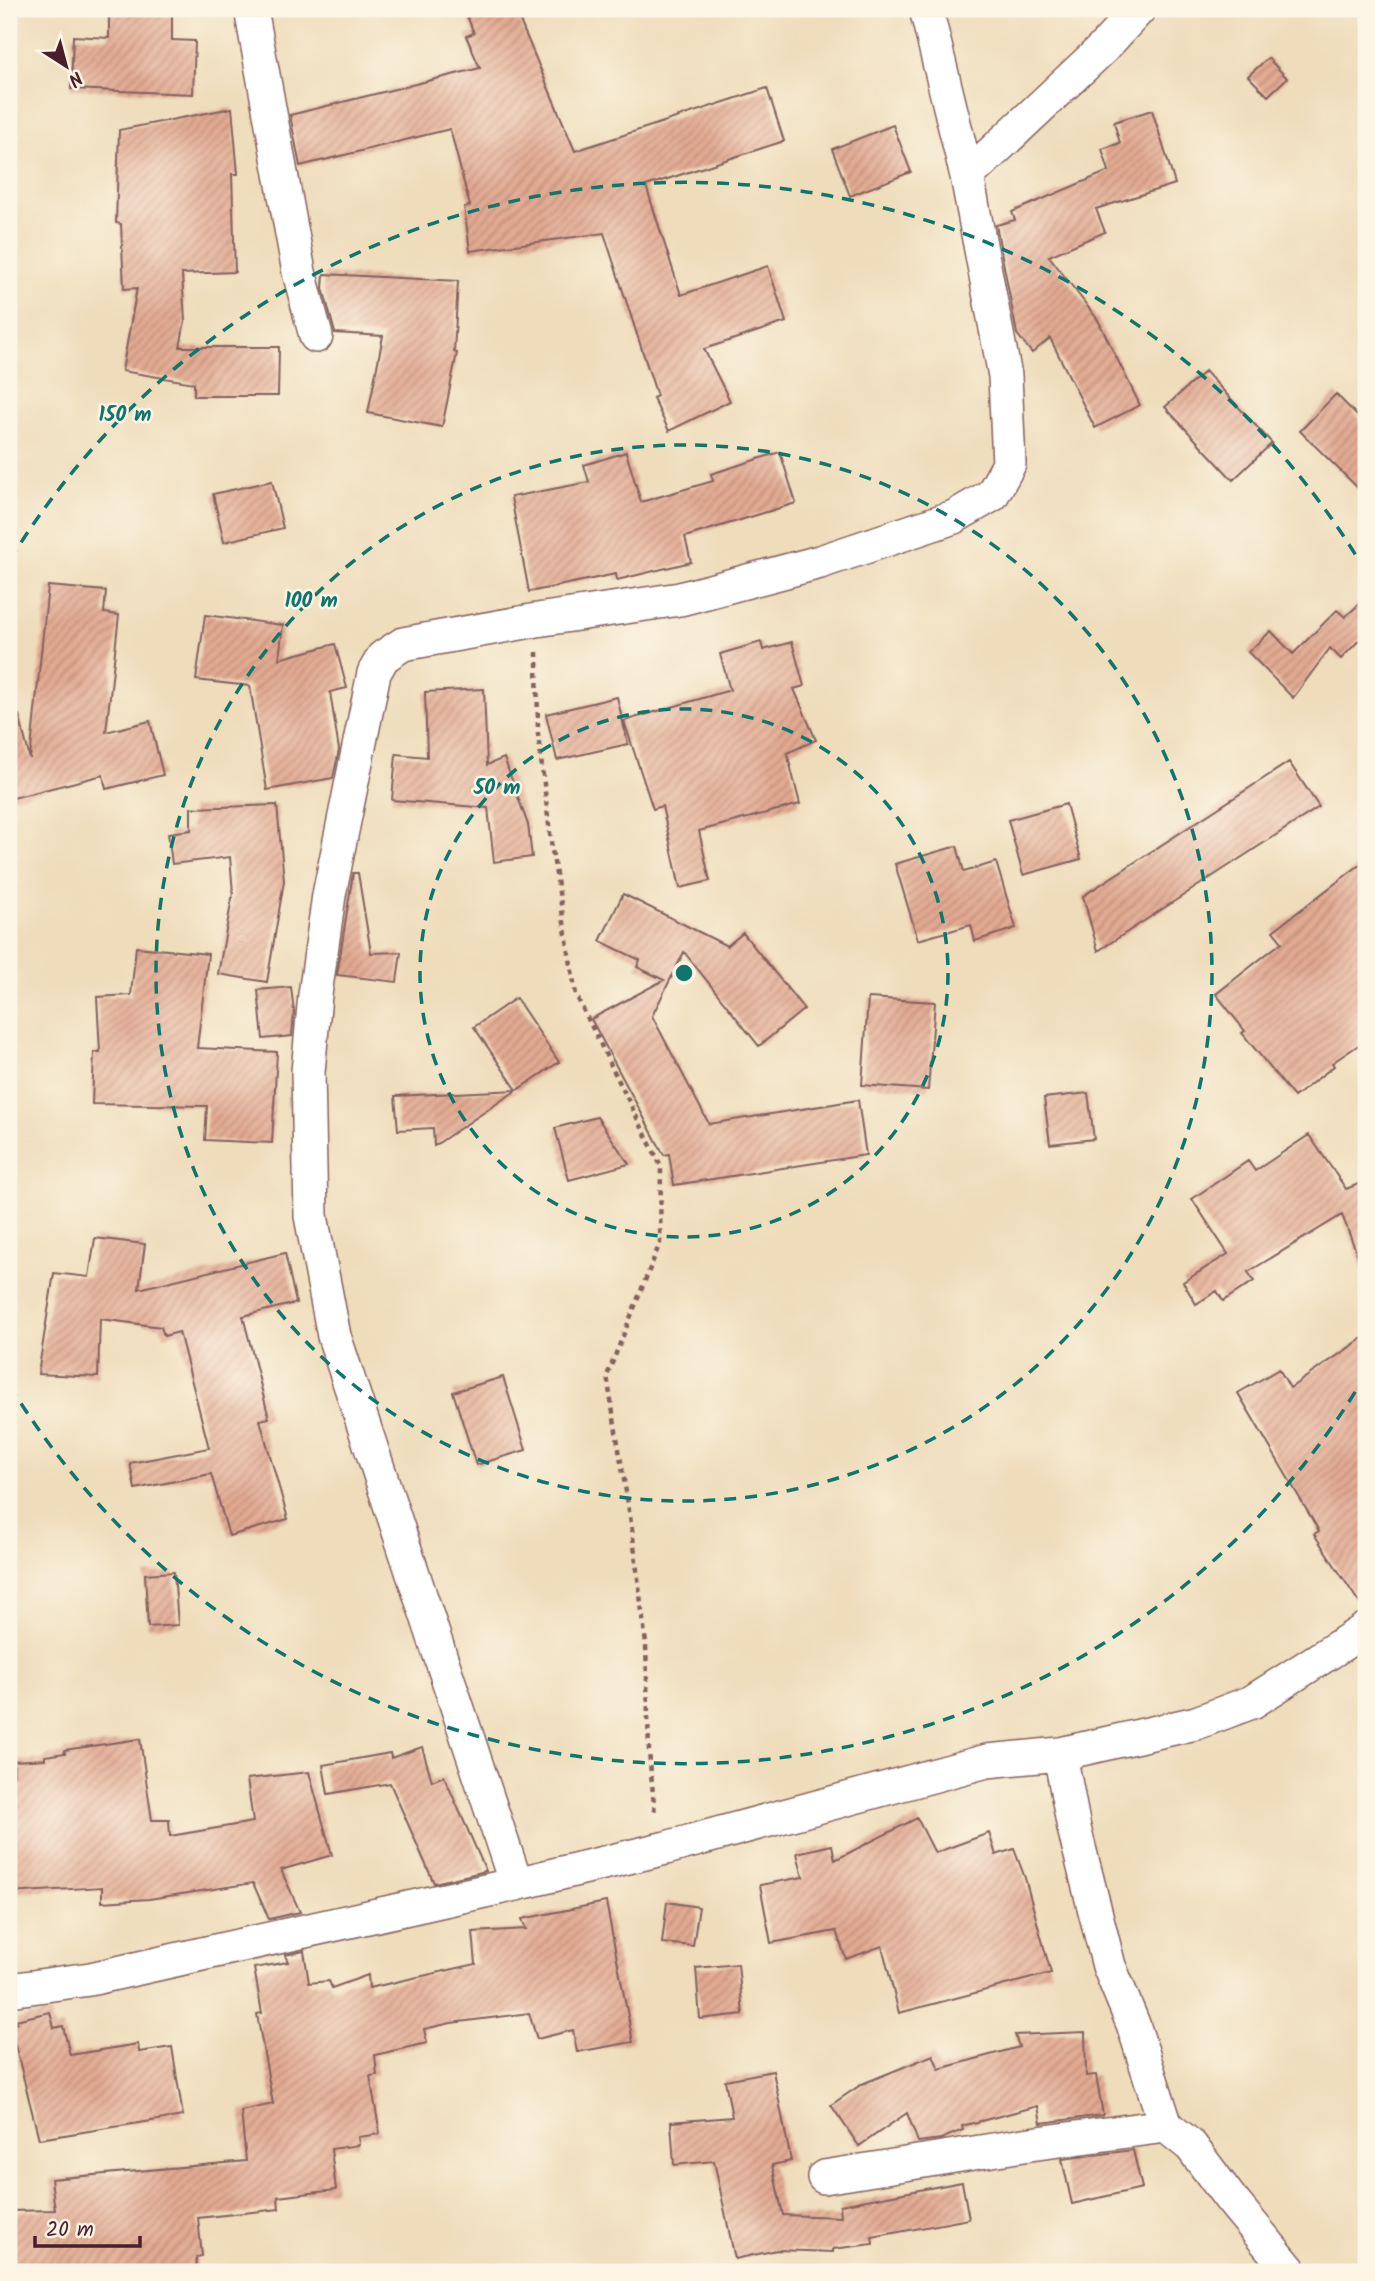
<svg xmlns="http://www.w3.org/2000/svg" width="1375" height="2281" font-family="Kalam,sans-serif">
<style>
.building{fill:url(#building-hatch)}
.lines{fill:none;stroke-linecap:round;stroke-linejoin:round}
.minor-casing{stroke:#83615d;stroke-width:36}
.path{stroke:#83615d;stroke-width:4.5;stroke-dasharray:5 5;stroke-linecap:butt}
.minor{stroke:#fff;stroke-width:33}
.ring{fill:none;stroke:#0f766e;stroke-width:3.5;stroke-dasharray:12 9}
.centre{fill:#0f766e;stroke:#fcf5e5;stroke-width:3.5}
.ring-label{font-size:21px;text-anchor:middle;font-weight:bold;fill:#0f766e;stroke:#fcf5e5;stroke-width:5;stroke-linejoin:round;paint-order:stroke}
</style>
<defs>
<pattern id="building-hatch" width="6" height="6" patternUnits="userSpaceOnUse" patternTransform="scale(1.75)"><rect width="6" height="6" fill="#e3aa92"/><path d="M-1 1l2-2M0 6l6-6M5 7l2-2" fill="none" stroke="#ba8a77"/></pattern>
</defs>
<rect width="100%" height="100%" fill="#fcf5e5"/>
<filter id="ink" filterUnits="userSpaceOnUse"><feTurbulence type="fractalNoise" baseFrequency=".0143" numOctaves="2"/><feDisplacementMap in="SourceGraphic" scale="14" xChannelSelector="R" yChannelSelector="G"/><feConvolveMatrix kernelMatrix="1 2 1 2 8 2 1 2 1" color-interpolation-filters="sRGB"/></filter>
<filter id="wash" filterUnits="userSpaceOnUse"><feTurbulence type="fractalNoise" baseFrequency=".00686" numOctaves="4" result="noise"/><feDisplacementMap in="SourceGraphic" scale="28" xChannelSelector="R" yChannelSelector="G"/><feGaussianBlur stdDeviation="1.57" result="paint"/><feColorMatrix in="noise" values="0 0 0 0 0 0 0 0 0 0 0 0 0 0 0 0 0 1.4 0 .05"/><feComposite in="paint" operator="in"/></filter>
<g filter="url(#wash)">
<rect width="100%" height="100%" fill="#eedcba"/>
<g id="blocks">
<path class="building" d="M 109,9 L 172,9 L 172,40 L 195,41 L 193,94 L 71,89 L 73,36 L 109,38 Z
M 464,9 L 515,9 L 575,151 L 767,88 L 784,141 L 646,186 L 681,295 L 768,266 L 786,322 L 704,349 L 730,401 L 669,431 L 653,398 L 657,396 L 604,233 L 470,251 L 464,207 L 470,206 L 450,129 L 300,166 L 290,115 L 480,68 L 466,36 L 474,33 Z
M 1268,58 L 1287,78 L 1268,96 L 1248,76 Z
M 232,108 L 238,174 L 232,174 L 235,272 L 182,274 L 185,321 L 180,347 L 279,347 L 278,396 L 194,396 L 194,383 L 122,371 L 137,288 L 124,289 L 121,224 L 116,223 L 119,130 Z
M 1152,110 L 1175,184 L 1096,209 L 1105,232 L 1049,256 L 1098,320 L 1140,405 L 1095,428 L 1050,338 L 1032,353 L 1017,334 L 996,225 L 1015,220 L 1012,212 L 1109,171 L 1102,149 L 1120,143 L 1114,122 Z
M 893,125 L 911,172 L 850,196 L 832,149 Z
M 324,274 L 458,281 L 454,352 L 457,353 L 442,427 L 368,413 L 383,336 L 335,333 L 323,288 Z
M 1205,371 L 1272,443 L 1233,480 L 1165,407 Z
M 1336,394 L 1366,425 L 1366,496 L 1300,431 Z
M 626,452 L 641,502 L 713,481 L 711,474 L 780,452 L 796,503 L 685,537 L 691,562 L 617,580 L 616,574 L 529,592 L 511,497 L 589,482 L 584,465 Z
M 272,481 L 283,528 L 224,542 L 213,494 Z
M 48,586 L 106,591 L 104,613 L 119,615 L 106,732 L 150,721 L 163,775 L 106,789 L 103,775 L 9,799 L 9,717 L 19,715 L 30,759 Z
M 1366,598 L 1366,633 L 1341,659 L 1330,648 L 1293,698 L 1248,652 L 1271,631 L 1293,654 L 1337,610 L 1345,617 Z
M 205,615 L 283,625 L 279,659 L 335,644 L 347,688 L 330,692 L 339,750 L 333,778 L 267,790 L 250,686 L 196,680 Z
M 761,642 L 763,650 L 792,642 L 804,686 L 794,689 L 816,740 L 787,753 L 800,804 L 699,831 L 710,881 L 680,888 L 662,806 L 653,809 L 624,721 L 730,690 L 720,654 Z
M 484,689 L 487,765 L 504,758 L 528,825 L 532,857 L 494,862 L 488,808 L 392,800 L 396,754 L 427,757 L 425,692 Z
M 617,697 L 628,744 L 557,760 L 546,714 Z
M 1289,762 L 1319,807 L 1098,951 L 1083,896 Z
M 1066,804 L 1081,859 L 1023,875 L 1008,820 Z
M 277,805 L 284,881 L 267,982 L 218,974 L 233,893 L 230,857 L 172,864 L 168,833 L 191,830 L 191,808 Z
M 957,846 L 964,872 L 996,862 L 1016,928 L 975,941 L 971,925 L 918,940 L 895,864 Z
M 1366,860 L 1366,1040 L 1332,1063 L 1334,1066 L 1294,1097 L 1242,1033 L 1245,1031 L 1216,994 L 1282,942 L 1273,931 Z
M 353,873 L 358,873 L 371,953 L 401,952 L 397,982 L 337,975 Z
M 623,894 L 727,946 L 743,933 L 804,1009 L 759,1046 L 684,952 L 652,1016 L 709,1124 L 858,1100 L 866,1155 L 674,1185 L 669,1154 L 664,1155 L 591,1019 L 664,980 L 637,967 L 640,960 L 600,941 Z
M 136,947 L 208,954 L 197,1048 L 277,1052 L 272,1143 L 205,1140 L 207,1106 L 92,1104 L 94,1052 L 100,1052 L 97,997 L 131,995 Z
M 291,987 L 294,1012 L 292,1036 L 263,1039 L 258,990 Z
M 516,998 L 559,1062 L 517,1090 L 474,1027 Z
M 868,998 L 935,1002 L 928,1090 L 862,1085 Z
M 517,1090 L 434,1146 L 433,1128 L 398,1130 L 395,1096 Z
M 1088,1093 L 1094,1139 L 1050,1144 L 1044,1098 Z
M 597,1117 L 629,1164 L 569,1180 L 555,1128 Z
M 1309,1135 L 1346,1189 L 1366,1181 L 1366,1272 L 1364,1272 L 1342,1215 L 1248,1272 L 1254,1281 L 1223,1301 L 1217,1291 L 1196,1304 L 1183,1282 L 1228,1254 L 1192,1199 L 1248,1161 L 1255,1171 Z
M 95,1238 L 145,1244 L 139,1289 L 285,1253 L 296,1303 L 243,1316 L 269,1418 L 260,1420 L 288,1519 L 229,1536 L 211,1474 L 135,1489 L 130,1463 L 209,1448 L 179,1332 L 164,1336 L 161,1327 L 100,1319 L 98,1377 L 38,1374 L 54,1273 L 89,1277 Z
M 1366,1336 L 1366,1610 L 1364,1610 L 1314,1534 L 1319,1531 L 1238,1393 L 1279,1369 L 1290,1388 Z
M 503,1377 L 526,1450 L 476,1465 L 453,1392 Z
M 174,1572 L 178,1625 L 148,1627 L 145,1574 Z
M 140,1739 L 152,1820 L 169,1820 L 170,1836 L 253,1822 L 247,1779 L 309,1772 L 332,1855 L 281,1870 L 300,1912 L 269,1919 L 253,1883 L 149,1899 L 102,1902 L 102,1887 L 9,1893 L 9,1775 L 14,1775 L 14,1761 L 45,1759 L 45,1756 L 65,1753 L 64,1750 Z
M 422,1747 L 432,1781 L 444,1776 L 486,1871 L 434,1883 L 390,1783 L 328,1794 L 323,1765 L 390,1753 L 391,1758 Z
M 917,1818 L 935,1853 L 989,1833 L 996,1855 L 1014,1849 L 1025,1878 L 1051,1973 L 899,2013 L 882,1946 L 846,1959 L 836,1931 L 771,1943 L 760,1885 L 803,1877 L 797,1853 L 832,1845 L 835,1860 Z
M 606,1902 L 633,2042 L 577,2052 L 573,2030 L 537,2039 L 529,2013 L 451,2023 L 424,2029 L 427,2043 L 375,2055 L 377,2075 L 370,2076 L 380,2134 L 358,2137 L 359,2145 L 331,2149 L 336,2190 L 278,2197 L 279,2209 L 198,2218 L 202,2256 L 196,2257 L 197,2272 L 9,2272 L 9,2211 L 55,2210 L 51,2179 L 246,2161 L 241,2111 L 273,2104 L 257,2014 L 262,2013 L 254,1968 L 288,1962 L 285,1955 L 304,1951 L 309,1983 L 329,1981 L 332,1988 L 368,1975 L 369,1988 L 476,1964 L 473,1932 L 526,1929 L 522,1919 Z
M 667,1902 L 699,1907 L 693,1946 L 662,1943 Z
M 738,1964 L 743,2014 L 700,2019 L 696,1968 Z
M 50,2012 L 54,2028 L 63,2026 L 70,2055 L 138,2044 L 139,2052 L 172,2047 L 183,2116 L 39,2139 L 10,2025 L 17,2023 L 16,2020 Z
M 1085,2032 L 1086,2076 L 1096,2075 L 1103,2115 L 1041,2123 L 1038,2106 L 962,2126 L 963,2130 L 941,2139 L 918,2142 L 907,2113 L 859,2146 L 831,2105 L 862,2084 L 933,2055 L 939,2069 L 1019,2047 L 1015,2035 Z
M 773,2071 L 791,2161 L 772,2165 L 783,2215 L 841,2217 L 840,2205 L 962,2182 L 969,2219 L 872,2237 L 873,2244 L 833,2249 L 833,2252 L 777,2250 L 735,2259 L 714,2161 L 674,2165 L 671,2122 L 732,2117 L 725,2080 Z
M 1133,2150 L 1142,2188 L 1072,2204 L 1062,2159 Z"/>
</g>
</g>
<g filter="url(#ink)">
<use href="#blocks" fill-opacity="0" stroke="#83615d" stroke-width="2"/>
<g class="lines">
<defs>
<path id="minor" d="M 251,9 L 299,272 L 316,336
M 967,176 L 1102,49 L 1139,9
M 1060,1754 L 1074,1828 L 1109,1966 L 1133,2024 L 1166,2126 L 1191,2146 L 1229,2197 L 1291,2272
M 516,1884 L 334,1336 L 311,1216 L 308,1072 L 315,995 L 329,895 L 374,673 L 383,657 L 403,644 L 537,620 L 680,599 L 820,562 L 954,517 L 992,495 L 1009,464 L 1005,376 L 967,176 L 926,9
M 9,1990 L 90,1979 L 516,1884 L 666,1848 L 987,1761 L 1060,1754 L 1196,1723 L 1252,1702 L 1366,1629
M 824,2177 L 1030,2144 L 1166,2126"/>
</defs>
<use href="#minor" class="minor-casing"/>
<path class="path" d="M 537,652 L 538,734 L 552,850 L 576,995 L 661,1166 L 660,1243 L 607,1376 L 632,1529 L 646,1644 L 649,1752 L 655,1815"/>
<use href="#minor" class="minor"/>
</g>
</g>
<g class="ring">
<circle cx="684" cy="973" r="264"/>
<circle cx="684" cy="973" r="528"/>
<path d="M1366 1374A791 791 0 0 1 10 1386M10 560A791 791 0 0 1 1366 572"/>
</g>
<circle cx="684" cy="973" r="10" class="centre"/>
<g class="ring-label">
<text x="125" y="421">150 m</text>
<text x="311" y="607">100 m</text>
<text x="497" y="794">50 m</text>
</g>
<rect width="1375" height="2281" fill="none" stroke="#fcf5e5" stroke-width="35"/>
<g transform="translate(66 66) rotate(144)" stroke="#fcf5e5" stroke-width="5" paint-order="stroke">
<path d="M0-5L12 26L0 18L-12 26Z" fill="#4a1f2b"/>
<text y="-10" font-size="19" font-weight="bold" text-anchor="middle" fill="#4a1f2b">N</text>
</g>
<path d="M35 2236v10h105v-10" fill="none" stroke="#4a1f2b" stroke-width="3.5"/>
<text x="46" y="2236" font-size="21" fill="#4a1f2b" stroke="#fcf5e5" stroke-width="5" paint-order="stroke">20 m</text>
</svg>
